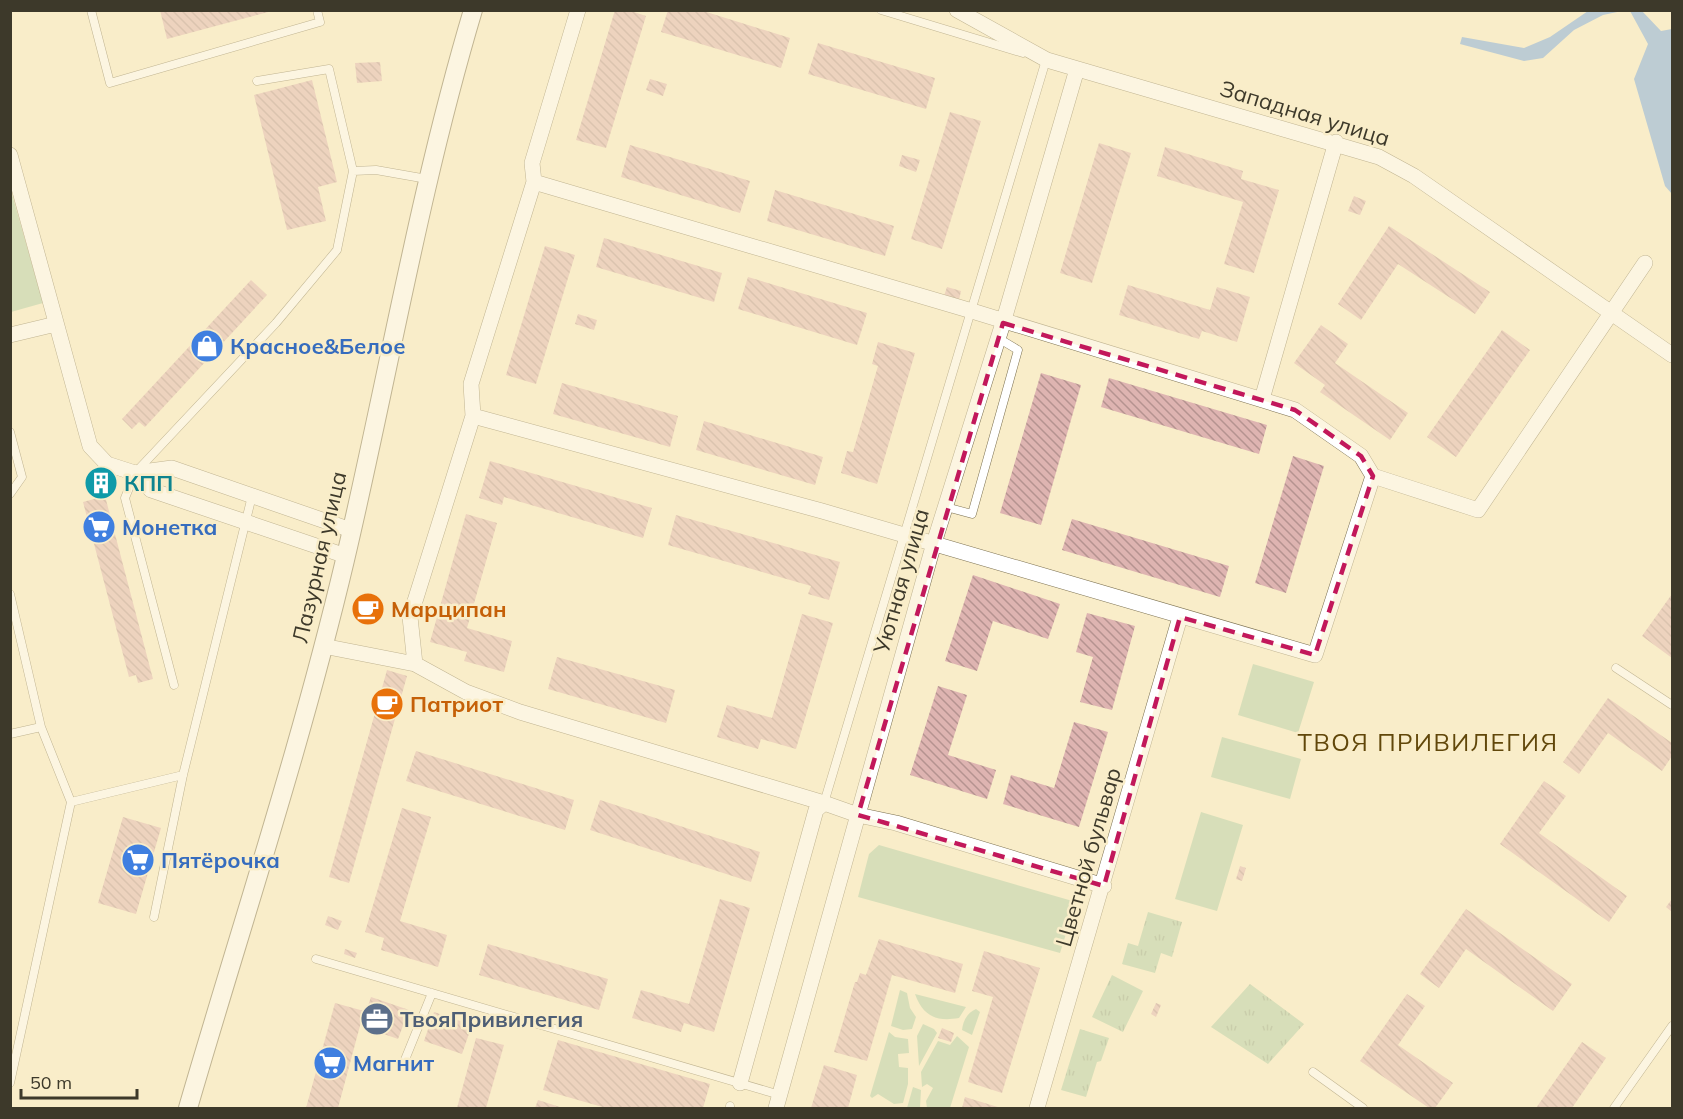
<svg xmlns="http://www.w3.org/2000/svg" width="1683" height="1119" font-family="Mulish,sans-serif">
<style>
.grass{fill:#aecda6}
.park{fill:url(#park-tufts)}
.water{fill:#74a5df}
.building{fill:url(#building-back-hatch)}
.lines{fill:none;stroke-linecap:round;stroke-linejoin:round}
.service-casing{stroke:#7c7151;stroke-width:9}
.minor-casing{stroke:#7c7151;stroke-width:16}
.tertiary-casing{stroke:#7c7151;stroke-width:20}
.service{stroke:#fff;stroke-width:8}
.minor{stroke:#fff;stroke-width:15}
.tertiary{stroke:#fff;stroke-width:18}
.marked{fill:none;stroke:#c2185b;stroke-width:4.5;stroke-dasharray:12 8;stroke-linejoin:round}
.labels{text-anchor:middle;stroke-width:5;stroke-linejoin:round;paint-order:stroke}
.street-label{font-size:22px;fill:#3d392a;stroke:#f9edc9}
.shop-label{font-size:22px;font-weight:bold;fill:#366cbe;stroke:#f9edc9;text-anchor:start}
.culture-label{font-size:22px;font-weight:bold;fill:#0d838f;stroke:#f9edc9;text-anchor:start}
.food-label{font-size:22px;font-weight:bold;fill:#c56008;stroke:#f9edc9;text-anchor:start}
.service-label{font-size:22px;font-weight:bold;fill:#4e5e75;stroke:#f9edc9;text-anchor:start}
.neighbourhood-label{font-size:24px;letter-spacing:1.5px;fill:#61470a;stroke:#f9edc9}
</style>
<defs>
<pattern id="park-tufts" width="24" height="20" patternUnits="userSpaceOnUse" patternTransform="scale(1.5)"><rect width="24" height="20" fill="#aecda6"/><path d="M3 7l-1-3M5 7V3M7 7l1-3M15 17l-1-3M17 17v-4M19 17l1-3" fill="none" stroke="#8fa787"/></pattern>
<pattern id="building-back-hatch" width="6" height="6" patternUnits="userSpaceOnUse" patternTransform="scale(1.5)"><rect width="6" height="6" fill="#deb4b1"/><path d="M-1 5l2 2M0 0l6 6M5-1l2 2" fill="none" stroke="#b59390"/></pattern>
</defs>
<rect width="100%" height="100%" fill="#f9edc9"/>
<path class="grass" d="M 10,187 L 43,303 L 11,312 L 10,312 Z
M 1253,664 L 1314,682 L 1298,733 L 1238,715 Z
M 1222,737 L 1301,759 L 1290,799 L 1211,777 Z
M 1201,812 L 1243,825 L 1217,911 L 1175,899 Z
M 879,845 L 1076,902 L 1060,953 L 858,897 L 869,854 Z
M 900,990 L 907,993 L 910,1008 L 916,1017 L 912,1029 L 903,1030 L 891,1026 Z
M 915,994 L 966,1007 L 959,1018 C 936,1022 923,1016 915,994 Z
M 976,1009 L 980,1012 L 972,1035 L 962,1030 C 963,1021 967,1013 976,1009 Z
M 923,1024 L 934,1029 L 937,1033 L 919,1066 L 917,1036 Z
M 889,1032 L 895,1037 L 908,1039 L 909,1053 L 898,1054 L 899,1067 L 908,1068 L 908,1084 L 903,1103 L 894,1104 L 878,1094 L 872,1098 L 870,1096 Z
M 957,1036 L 969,1047 L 950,1108 L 927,1108 L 926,1101 L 933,1088 L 927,1084 L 922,1087 L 921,1072 L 938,1041 L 950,1045 Z
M 913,1087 L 921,1090 L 920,1108 L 907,1108 Z"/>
<path class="park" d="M 1148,912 L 1182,922 L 1172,957 L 1161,953 L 1155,973 L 1122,964 L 1128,943 L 1138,946 Z
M 1112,975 L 1143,991 L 1123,1032 L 1092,1017 Z
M 1250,984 L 1304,1024 L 1268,1064 L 1211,1027 Z
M 1080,1029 L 1109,1038 L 1101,1061 L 1097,1062 L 1086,1097 L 1061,1090 Z"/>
<path class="water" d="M 1588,11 L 1622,11 L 1603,15 L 1574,30 L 1543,58 L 1524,61 L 1460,44 L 1462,37 L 1524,48 L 1550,37 Z
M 1630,11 L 1642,11 L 1661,31 L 1672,29 L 1672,194 L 1665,186 L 1634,79 L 1648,44 Z"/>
<path class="building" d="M 160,10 L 272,10 L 272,11 L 167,39 Z
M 615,10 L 628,10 L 646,16 L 606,148 L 576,140 Z
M 668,10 L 700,10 L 790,38 L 781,68 L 661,32 Z
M 818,43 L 935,78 L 926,109 L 808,74 Z
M 380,62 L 382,81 L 357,83 L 355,63 Z
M 650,79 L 667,84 L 663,96 L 646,90 Z
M 312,80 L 337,182 L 318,187 L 326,221 L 287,230 L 254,95 Z
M 950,112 L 981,121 L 942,249 L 911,239 Z
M 1099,143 L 1131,153 L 1092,283 L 1060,273 Z
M 630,145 L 750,181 L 740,213 L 621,177 Z
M 1165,147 L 1243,171 L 1241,179 L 1279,190 L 1254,273 L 1224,264 L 1243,202 L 1157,176 Z
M 902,155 L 920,160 L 916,172 L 899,166 Z
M 775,190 L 894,226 L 885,256 L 767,221 Z
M 1354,196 L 1366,201 L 1360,215 L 1348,211 Z
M 1389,226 L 1490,292 L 1475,314 L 1398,264 L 1361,320 L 1338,304 Z
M 604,238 L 722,273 L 714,302 L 596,267 Z
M 545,246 L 575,255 L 536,384 L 506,375 Z
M 748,277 L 867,313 L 857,345 L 738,309 Z
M 251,280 L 267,295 L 145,427 L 139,422 L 132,429 L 122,419 Z
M 1128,285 L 1210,310 L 1217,287 L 1250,297 L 1237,342 L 1202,331 L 1199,339 L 1119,315 Z
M 947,287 L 961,291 L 959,300 L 944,296 Z
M 578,314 L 597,320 L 594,330 L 575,324 Z
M 1321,325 L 1348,344 L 1335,363 L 1408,413 L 1390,440 L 1320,392 L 1325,385 L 1294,363 Z
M 1502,330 L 1530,350 L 1456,457 L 1427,437 Z
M 878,342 L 915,353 L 877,484 L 841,473 L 847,451 L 853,452 L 878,366 L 872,364 Z
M 1041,373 L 1081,385 L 1041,525 L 1000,513 Z
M 1109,378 L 1267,425 L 1259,454 L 1101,407 Z
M 562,383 L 678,416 L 670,447 L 553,414 Z
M 704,421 L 823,457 L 815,485 L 696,450 Z
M 1293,456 L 1324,466 L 1286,593 L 1255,583 Z
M 490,461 L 652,508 L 643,538 L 504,497 L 502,505 L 479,498 Z
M 97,475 L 110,480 L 105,491 L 92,486 Z
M 105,496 L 153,679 L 138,683 L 136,675 L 129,677 L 83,502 Z
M 466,514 L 497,523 L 467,628 L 512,641 L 504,672 L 464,661 L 467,652 L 430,642 Z
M 676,515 L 840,562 L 829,600 L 808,594 L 811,586 L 668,545 Z
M 1072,519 L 1229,566 L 1220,597 L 1062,550 Z
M 973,575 L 1060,604 L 1048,639 L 993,621 L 977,671 L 945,661 Z
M 1672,594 L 1672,658 L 1642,636 Z
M 365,599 L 374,601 L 371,619 L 361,617 Z
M 309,606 L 316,607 L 313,620 L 306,618 Z
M 1087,613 L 1135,626 L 1112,710 L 1080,702 L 1093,657 L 1076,652 Z
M 802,614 L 833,623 L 796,749 L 761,739 L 758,749 L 717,737 L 727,705 L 772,718 Z
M 557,657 L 675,690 L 666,723 L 548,689 Z
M 387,670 L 407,676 L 349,883 L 329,877 Z
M 938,686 L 967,695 L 948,755 L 996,770 L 987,799 L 910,775 Z
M 1608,698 L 1672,743 L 1672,756 L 1662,771 L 1608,733 L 1579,774 L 1563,762 Z
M 1074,722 L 1108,732 L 1079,827 L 1003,804 L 1011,775 L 1054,788 Z
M 416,751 L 574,800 L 565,830 L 406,781 Z
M 1544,781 L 1566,796 L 1539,833 L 1627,896 L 1609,922 L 1500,844 Z
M 600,800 L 760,852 L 751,882 L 590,830 Z
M 402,808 L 431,817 L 400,921 L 447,935 L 438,967 L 381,950 L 384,938 L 365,932 Z
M 123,817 L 161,828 L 136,914 L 98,903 Z
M 1240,866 L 1246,868 L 1242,881 L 1236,879 Z
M 720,899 L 750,908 L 714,1032 L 684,1023 L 681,1032 L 632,1018 L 641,990 L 689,1004 Z
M 1672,899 L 1672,912 L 1666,907 Z
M 1466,909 L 1572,984 L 1553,1011 L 1466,949 L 1439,988 L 1420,974 Z
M 328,916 L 342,921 L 338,930 L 325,925 Z
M 879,939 L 963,964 L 955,993 L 892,975 L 867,1061 L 834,1052 L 855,982 L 857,982 L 860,973 L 866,975 Z
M 488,944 L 608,979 L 599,1010 L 479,975 Z
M 345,949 L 357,953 L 355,958 L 344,954 Z
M 984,951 L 1040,968 L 1002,1093 L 968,1082 L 993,997 L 972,991 Z
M 1407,994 L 1425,1006 L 1398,1045 L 1453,1083 L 1435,1108 L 1429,1108 L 1360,1061 Z
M 371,997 L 409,1010 L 398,1039 L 361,1026 Z
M 335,1003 L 364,1011 L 338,1108 L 306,1108 Z
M 1156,1003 L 1161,1005 L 1156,1017 L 1151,1014 Z
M 434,1012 L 472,1025 L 462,1054 L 424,1041 Z
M 942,1028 L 954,1033 L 951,1042 L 938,1038 Z
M 476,1038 L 504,1045 L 486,1108 L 457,1108 Z
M 558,1040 L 710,1084 L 703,1108 L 606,1108 L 543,1090 Z
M 1582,1042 L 1606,1058 L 1572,1108 L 1536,1108 Z
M 824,1065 L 857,1075 L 848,1108 L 811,1108 Z
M 965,1097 L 1001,1108 L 962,1108 Z
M 538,1100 L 563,1108 L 535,1108 Z"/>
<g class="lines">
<defs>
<path id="service" d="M 91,10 L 110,83 L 320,22 L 317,10
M 881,10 L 1023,53
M 257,81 L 329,69 L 353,171 L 376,170 L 427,179
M 10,432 L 22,477 L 10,494
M 946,507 L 972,514 L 1018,350 L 998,338
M 10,594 L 41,727 L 71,802 L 183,775
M 1616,668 L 1672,705
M 174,685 L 125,498 L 135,473 L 276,323 L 337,250 L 353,171
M 10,734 L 41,727
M 824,803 L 1046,60
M 154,917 L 183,775 L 252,496
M 316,959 L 780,1095
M 402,1067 L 432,993
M 1313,1072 L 1363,1108
M 10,1083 L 71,802
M 730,1108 L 730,1106
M 1614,1108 L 1672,1026"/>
<path id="minor" d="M 578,10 L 532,163 L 534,182 L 471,384 L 473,416 L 410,617 L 415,664 L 466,692 L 520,712 L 824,803 L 858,815 L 896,823 L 1104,886
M 957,10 L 1047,60 L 1379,157 L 1414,176 L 1672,355
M 10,155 L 90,446 L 107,464 L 135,473
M 534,182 L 972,311 L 1295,410 L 1361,456 L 1373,476 L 1478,510 L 1645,263
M 10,335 L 56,324
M 1262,399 L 1336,142
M 473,416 L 822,511 L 1315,655 L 1373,476
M 346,556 L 151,490 L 135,473 L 172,468 L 351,530
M 323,646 L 415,664
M 740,1083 L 816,810 L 824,803
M 776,1108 L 934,543 L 1003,323 L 1077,69
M 1037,1108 L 1180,617"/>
<path id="tertiary" d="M 188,1108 C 241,926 301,746 345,560 C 388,377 419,191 473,10"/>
</defs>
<use href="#service" class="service-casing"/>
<use href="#minor" class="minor-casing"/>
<use href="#tertiary" class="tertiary-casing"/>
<use href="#service" class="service"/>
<use href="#minor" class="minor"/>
<use href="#tertiary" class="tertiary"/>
</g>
<path d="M0 0H1683V1119H0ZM 1003,323 L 1295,410 L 1361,456 L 1373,476 L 1315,655 L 1180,617 L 1104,886 L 858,815 Z" fill="#f9edc9" fill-opacity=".55" fill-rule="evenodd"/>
<path class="marked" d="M 1003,323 L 1295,410 L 1361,456 L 1373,476 L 1315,655 L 1180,617 L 1104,886 L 858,815 Z"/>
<defs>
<symbol id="shop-disc" viewBox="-11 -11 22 22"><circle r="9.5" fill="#3f7fe0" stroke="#f9edc9"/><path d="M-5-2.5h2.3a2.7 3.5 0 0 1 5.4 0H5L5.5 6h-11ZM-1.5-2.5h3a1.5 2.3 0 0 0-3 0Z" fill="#fff"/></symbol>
<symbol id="building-disc" viewBox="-11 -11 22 22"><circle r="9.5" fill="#0f9aa8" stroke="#f9edc9"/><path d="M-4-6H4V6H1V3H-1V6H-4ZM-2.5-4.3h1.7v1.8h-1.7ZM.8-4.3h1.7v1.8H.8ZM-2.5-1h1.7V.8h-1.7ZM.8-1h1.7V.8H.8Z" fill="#fff"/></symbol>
<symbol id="supermarket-disc" viewBox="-11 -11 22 22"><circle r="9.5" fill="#3f7fe0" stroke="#f9edc9"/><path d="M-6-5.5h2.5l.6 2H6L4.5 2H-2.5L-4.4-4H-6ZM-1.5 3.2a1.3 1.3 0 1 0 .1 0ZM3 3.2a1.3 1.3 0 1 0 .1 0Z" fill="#fff"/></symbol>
<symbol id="cafe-disc" viewBox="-11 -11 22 22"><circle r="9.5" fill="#e8710a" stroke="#f9edc9"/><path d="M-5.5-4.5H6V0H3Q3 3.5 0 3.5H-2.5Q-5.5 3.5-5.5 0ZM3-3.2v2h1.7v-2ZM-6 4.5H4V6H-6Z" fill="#fff"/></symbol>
<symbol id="office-disc" viewBox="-11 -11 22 22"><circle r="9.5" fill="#5c6f8a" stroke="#f9edc9"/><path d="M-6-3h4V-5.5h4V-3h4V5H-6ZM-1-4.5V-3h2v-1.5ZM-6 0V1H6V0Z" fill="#fff"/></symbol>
</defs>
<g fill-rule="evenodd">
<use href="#shop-disc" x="188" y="327" width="38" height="38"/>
<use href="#building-disc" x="82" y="464" width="38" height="38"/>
<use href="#supermarket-disc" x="80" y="508" width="38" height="38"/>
<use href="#cafe-disc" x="349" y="590" width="38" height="38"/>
<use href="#cafe-disc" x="368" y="685" width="38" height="38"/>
<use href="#supermarket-disc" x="119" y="841" width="38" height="38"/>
<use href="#office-disc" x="358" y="1000" width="38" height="38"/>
<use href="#supermarket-disc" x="311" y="1044" width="38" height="38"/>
</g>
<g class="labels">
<g class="street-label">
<text transform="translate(1305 113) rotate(17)" y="8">Западная улица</text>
<text transform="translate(319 557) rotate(-77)" y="8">Лазурная улица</text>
<text transform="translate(901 581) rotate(-74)" y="8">Уютная улица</text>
<text transform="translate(1088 857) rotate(-74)" y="8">Цветной бульвар</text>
</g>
<g class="shop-label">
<text x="230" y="354">Красное&amp;Белое</text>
<text x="122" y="535">Монетка</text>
<text x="161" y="868">Пятёрочка</text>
<text x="353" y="1071">Магнит</text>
</g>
<g class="culture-label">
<text x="124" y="491">КПП</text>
</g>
<g class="food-label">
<text x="391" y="617">Марципан</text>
<text x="410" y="712">Патриот</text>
</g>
<g class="service-label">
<text x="400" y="1027">ТвояПривилегия</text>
</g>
<g class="neighbourhood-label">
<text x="1428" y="751">ТВОЯ ПРИВИЛЕГИЯ</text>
</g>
</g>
<rect width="1683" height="1119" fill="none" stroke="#3d392a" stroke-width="24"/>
<path d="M21 1089v9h116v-9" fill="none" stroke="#3d392a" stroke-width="3"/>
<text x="30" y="1089" font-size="18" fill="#3d392a" stroke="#f9edc9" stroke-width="4.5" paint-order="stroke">50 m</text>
</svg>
